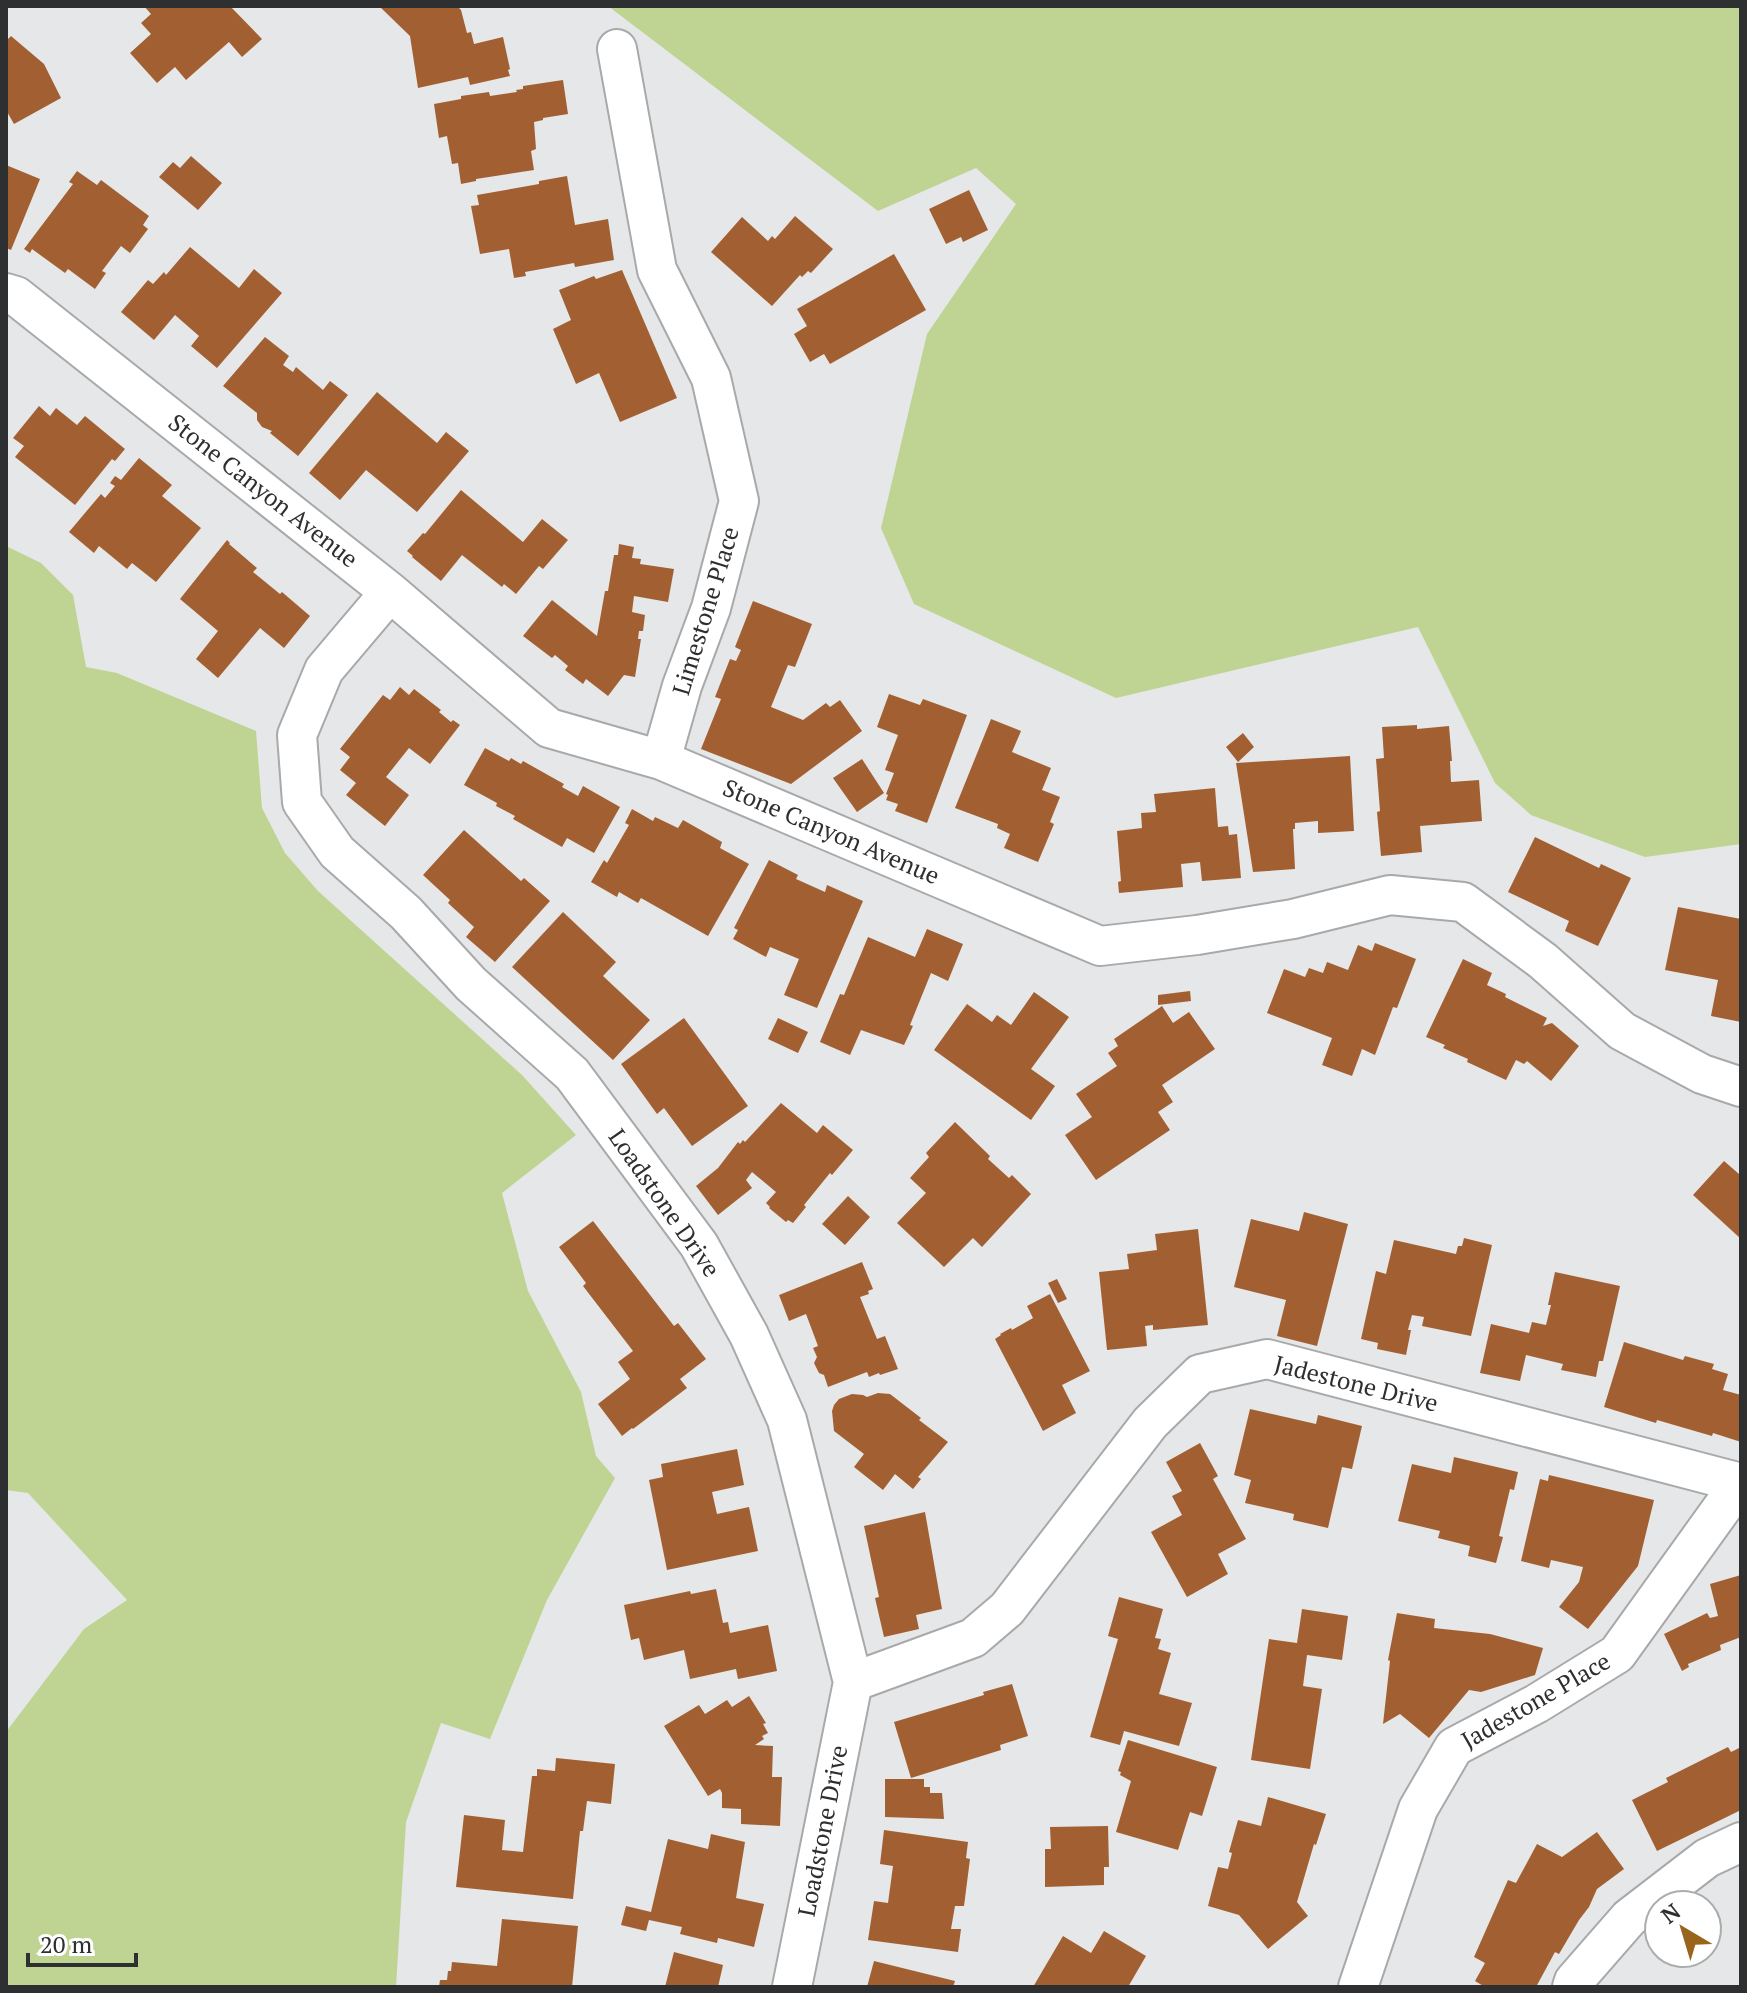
<svg xmlns="http://www.w3.org/2000/svg" width="1747" height="1993" font-family="'PT Serif',serif">
<style>
.green{fill:#bfd493}
.building{fill:#a26032}
.lines{fill:none;stroke-linecap:round;stroke-linejoin:round}
.street-casing{stroke:#a7a9aa;stroke-width:42}
.street{stroke:#fff;stroke-width:38}
.labels{text-anchor:middle;stroke-width:8;stroke-linejoin:round;paint-order:stroke}
.street-label{font-size:24px;fill:#2e2f30;stroke:#fff}
</style>
<rect width="100%" height="100%" fill="#e5e7e8"/>
<path class="green" d="M 608,6 L 1741,6 L 1741,844 L 1645,857 L 1531,815 L 1495,783 L 1418,627 L 1116,698 L 914,604 L 881,528 L 927,334 L 1016,204 L 976,168 L 878,211 Z
M 6,546 L 41,563 L 73,595 L 86,667 L 117,673 L 256,731 L 262,808 L 285,853 L 318,891 L 522,1075 L 576,1135 L 502,1193 L 528,1291 L 581,1392 L 596,1456 L 615,1478 L 547,1600 L 490,1739 L 441,1723 L 406,1822 L 396,1987 L 6,1987 L 6,1732 L 84,1629 L 127,1600 L 28,1493 L 6,1490 Z"/>
<path class="building" d="M 144,6 L 230,6 L 262,39 L 242,57 L 229,42 L 186,80 L 175,67 L 157,83 L 130,53 L 151,34 L 141,23 L 151,14 Z
M 379,6 L 457,6 L 461,10 L 467,33 L 471,32 L 474,44 L 503,37 L 510,69 L 508,70 L 510,76 L 470,85 L 468,77 L 418,88 L 410,36 Z
M 11,36 L 44,64 L 61,98 L 14,124 L 6,110 L 6,41 Z
M 563,80 L 568,114 L 543,118 L 543,120 L 534,122 L 536,149 L 531,151 L 534,170 L 476,179 L 476,181 L 461,184 L 458,163 L 452,164 L 447,136 L 439,138 L 434,104 L 461,99 L 461,96 L 489,92 L 490,96 L 517,92 L 516,90 L 523,89 L 523,86 Z
M 191,156 L 222,183 L 198,210 L 159,177 L 173,162 L 180,168 Z
M 6,165 L 40,179 L 11,250 L 6,248 Z
M 77,171 L 97,185 L 101,180 L 149,216 L 143,225 L 148,229 L 130,253 L 121,246 L 102,271 L 106,273 L 95,289 L 68,269 L 65,273 L 32,249 L 30,253 L 24,249 L 73,184 L 69,182 Z
M 567,176 L 575,225 L 608,219 L 614,260 L 575,267 L 574,263 L 525,272 L 526,276 L 514,278 L 509,249 L 480,254 L 471,206 L 479,205 L 477,195 L 539,184 L 539,181 Z
M 969,190 L 988,230 L 963,242 L 961,237 L 946,244 L 929,209 Z
M 795,216 L 833,249 L 811,273 L 808,271 L 802,277 L 800,275 L 772,306 L 711,252 L 742,217 L 768,241 L 772,236 L 775,239 Z
M 190,247 L 239,288 L 254,269 L 282,293 L 217,368 L 191,346 L 199,336 L 175,315 L 154,340 L 121,312 L 148,280 L 153,284 L 164,272 L 166,275 Z
M 894,254 L 926,310 L 830,364 L 824,354 L 810,362 L 794,334 L 807,326 L 797,309 Z
M 622,270 L 677,398 L 620,422 L 599,373 L 576,384 L 553,329 L 571,320 L 559,290 L 594,276 L 596,279 Z
M 265,337 L 289,356 L 283,365 L 293,372 L 296,367 L 323,390 L 330,381 L 348,395 L 298,456 L 270,433 L 272,431 L 262,427 L 257,420 L 257,413 L 223,386 Z
M 377,392 L 437,443 L 446,432 L 469,451 L 417,512 L 366,470 L 340,500 L 309,473 Z
M 39,406 L 50,416 L 56,408 L 77,425 L 85,416 L 125,449 L 115,461 L 112,459 L 75,505 L 15,457 L 24,446 L 13,438 Z
M 139,458 L 172,485 L 162,496 L 201,528 L 156,582 L 132,563 L 127,569 L 99,546 L 94,553 L 69,532 L 101,494 L 105,498 L 115,486 L 110,483 L 115,476 L 121,480 Z
M 461,490 L 523,542 L 542,519 L 568,540 L 543,569 L 539,566 L 516,594 L 504,584 L 502,587 L 462,555 L 441,581 L 412,557 L 413,556 L 407,551 L 423,533 L 425,534 Z
M 227,540 L 230,543 L 229,544 L 257,568 L 253,572 L 280,594 L 282,592 L 310,616 L 284,648 L 260,628 L 218,678 L 196,659 L 218,631 L 180,599 Z
M 619,544 L 634,547 L 632,558 L 641,559 L 640,564 L 674,569 L 668,602 L 634,596 L 632,612 L 645,615 L 643,631 L 639,631 L 638,639 L 641,639 L 635,677 L 624,675 L 608,696 L 586,679 L 583,684 L 565,670 L 568,666 L 555,655 L 552,658 L 523,636 L 552,600 L 597,636 L 605,591 L 608,591 L 614,555 L 618,555 Z
M 753,601 L 812,624 L 795,667 L 788,665 L 771,707 L 803,720 L 826,703 L 830,707 L 840,700 L 862,731 L 791,784 L 701,749 L 721,699 L 715,697 L 730,659 L 736,661 L 741,650 L 735,647 Z
M 400,687 L 409,695 L 414,689 L 441,710 L 439,712 L 451,722 L 453,720 L 460,725 L 430,764 L 409,748 L 386,777 L 409,795 L 385,826 L 346,795 L 356,783 L 340,770 L 350,757 L 340,749 L 383,695 L 390,700 Z
M 889,694 L 920,705 L 923,699 L 967,715 L 927,823 L 895,811 L 898,804 L 886,800 L 888,795 L 886,794 L 894,773 L 885,770 L 898,735 L 877,727 Z
M 991,719 L 1021,731 L 1012,752 L 1051,768 L 1042,790 L 1060,797 L 1050,822 L 1054,824 L 1038,862 L 1004,848 L 1010,834 L 997,828 L 998,824 L 955,808 Z
M 1417,725 L 1417,729 L 1449,726 L 1452,761 L 1450,761 L 1451,782 L 1479,780 L 1482,821 L 1420,826 L 1422,852 L 1381,856 L 1377,812 L 1380,811 L 1376,759 L 1384,758 L 1382,727 Z
M 1243,733 L 1254,747 L 1238,762 L 1226,747 Z
M 485,748 L 509,761 L 511,758 L 521,764 L 523,761 L 564,784 L 562,787 L 578,796 L 583,786 L 620,807 L 594,853 L 567,838 L 562,847 L 513,819 L 515,816 L 496,806 L 497,803 L 464,785 Z
M 1350,756 L 1354,831 L 1318,833 L 1318,821 L 1295,823 L 1295,829 L 1293,829 L 1295,869 L 1253,872 L 1236,763 Z
M 862,759 L 884,793 L 857,812 L 833,778 Z
M 1215,788 L 1218,827 L 1228,826 L 1229,835 L 1237,834 L 1241,878 L 1202,881 L 1200,862 L 1181,864 L 1183,887 L 1119,893 L 1118,882 L 1121,881 L 1117,831 L 1142,828 L 1141,813 L 1156,812 L 1154,794 Z
M 632,809 L 653,821 L 655,817 L 678,828 L 683,820 L 722,842 L 720,848 L 749,864 L 708,936 L 641,898 L 638,903 L 619,892 L 617,897 L 591,882 L 604,860 L 607,863 L 629,825 L 625,823 Z
M 464,830 L 521,881 L 524,878 L 550,901 L 495,962 L 466,937 L 474,927 L 448,903 L 450,900 L 423,875 Z
M 1535,837 L 1599,868 L 1601,864 L 1631,878 L 1598,946 L 1565,931 L 1569,921 L 1508,892 Z
M 769,860 L 798,875 L 796,879 L 825,892 L 827,885 L 863,901 L 817,1008 L 784,995 L 799,959 L 770,947 L 766,957 L 733,939 L 738,930 L 734,928 Z
M 1678,907 L 1741,919 L 1741,1022 L 1711,1016 L 1718,980 L 1665,970 Z
M 563,912 L 616,962 L 603,976 L 650,1020 L 613,1060 L 512,967 Z
M 927,929 L 963,944 L 948,981 L 931,973 L 910,1025 L 913,1026 L 904,1045 L 861,1030 L 850,1055 L 820,1042 L 840,994 L 844,995 L 868,937 L 915,957 Z
M 1375,943 L 1416,959 L 1397,1008 L 1393,1007 L 1375,1055 L 1362,1049 L 1352,1076 L 1322,1065 L 1332,1038 L 1267,1013 L 1284,969 L 1305,977 L 1309,968 L 1323,973 L 1327,962 L 1348,970 L 1358,945 L 1372,951 Z
M 1463,959 L 1492,973 L 1487,985 L 1506,994 L 1505,997 L 1547,1018 L 1543,1026 L 1552,1023 L 1579,1046 L 1551,1081 L 1527,1061 L 1524,1064 L 1516,1060 L 1506,1080 L 1467,1062 L 1468,1059 L 1443,1048 L 1445,1045 L 1426,1037 Z
M 1190,991 L 1191,1001 L 1158,1005 L 1158,995 Z
M 1034,992 L 1069,1017 L 1031,1069 L 1055,1086 L 1031,1120 L 934,1050 L 967,1004 L 992,1022 L 997,1015 L 1011,1025 Z
M 1162,1006 L 1173,1023 L 1189,1012 L 1215,1049 L 1162,1085 L 1173,1102 L 1158,1112 L 1170,1130 L 1096,1180 L 1065,1135 L 1092,1117 L 1076,1094 L 1117,1066 L 1108,1053 L 1118,1046 L 1114,1039 Z
M 684,1018 L 748,1106 L 692,1146 L 664,1108 L 657,1114 L 621,1064 Z
M 778,1018 L 808,1032 L 798,1053 L 768,1039 Z
M 781,1103 L 817,1133 L 823,1125 L 853,1150 L 832,1175 L 830,1173 L 804,1205 L 806,1207 L 793,1223 L 788,1220 L 786,1222 L 769,1208 L 770,1207 L 766,1203 L 776,1192 L 752,1172 L 746,1180 L 752,1188 L 718,1215 L 696,1186 L 718,1168 L 738,1142 L 740,1144 L 743,1140 L 745,1142 Z
M 955,1122 L 990,1156 L 988,1159 L 1009,1178 L 1012,1175 L 1031,1194 L 982,1247 L 973,1238 L 944,1267 L 897,1223 L 926,1193 L 910,1178 L 929,1157 L 926,1153 Z
M 1724,1161 L 1739,1174 L 1741,1171 L 1741,1239 L 1693,1195 Z
M 848,1196 L 870,1217 L 845,1245 L 822,1224 Z
M 1304,1212 L 1348,1224 L 1317,1346 L 1277,1336 L 1286,1300 L 1234,1287 L 1251,1219 L 1299,1231 Z
M 593,1221 L 674,1326 L 678,1323 L 706,1359 L 680,1379 L 687,1388 L 633,1429 L 632,1428 L 622,1436 L 598,1404 L 630,1379 L 618,1362 L 633,1351 L 583,1286 L 586,1283 L 559,1247 Z
M 1198,1229 L 1208,1325 L 1153,1330 L 1153,1325 L 1145,1326 L 1147,1346 L 1107,1350 L 1099,1272 L 1129,1269 L 1127,1254 L 1157,1250 L 1155,1234 Z
M 1464,1238 L 1492,1245 L 1471,1336 L 1422,1326 L 1424,1317 L 1412,1315 L 1408,1330 L 1411,1330 L 1406,1355 L 1377,1349 L 1378,1343 L 1361,1339 L 1376,1271 L 1386,1274 L 1394,1240 L 1456,1254 L 1458,1246 L 1462,1246 Z
M 862,1262 L 873,1289 L 868,1291 L 869,1294 L 860,1297 L 877,1339 L 885,1336 L 898,1369 L 880,1375 L 879,1373 L 869,1377 L 867,1372 L 828,1387 L 824,1375 L 819,1373 L 814,1363 L 817,1357 L 813,1348 L 818,1346 L 806,1314 L 789,1321 L 779,1295 Z
M 1555,1272 L 1620,1286 L 1603,1361 L 1599,1361 L 1596,1377 L 1561,1370 L 1563,1364 L 1526,1355 L 1520,1381 L 1480,1373 L 1491,1324 L 1529,1333 L 1532,1322 L 1546,1325 L 1551,1305 L 1548,1305 Z
M 1057,1279 L 1067,1299 L 1058,1303 L 1048,1283 Z
M 1050,1294 L 1090,1371 L 1062,1385 L 1076,1413 L 1043,1431 L 995,1339 L 1001,1335 L 1000,1334 L 1011,1328 L 1012,1330 L 1033,1318 L 1027,1306 Z
M 1624,1342 L 1683,1360 L 1685,1356 L 1714,1364 L 1712,1369 L 1728,1374 L 1723,1390 L 1741,1395 L 1741,1442 L 1713,1433 L 1712,1436 L 1657,1420 L 1656,1423 L 1604,1407 Z
M 878,1393 L 890,1394 L 921,1418 L 919,1420 L 948,1442 L 918,1477 L 921,1479 L 913,1489 L 895,1474 L 883,1490 L 854,1467 L 864,1454 L 834,1431 L 832,1411 L 834,1405 L 839,1399 L 852,1394 L 863,1395 L 867,1397 Z
M 1250,1409 L 1316,1424 L 1318,1415 L 1362,1426 L 1352,1469 L 1342,1467 L 1328,1528 L 1293,1520 L 1294,1514 L 1245,1503 L 1251,1480 L 1234,1475 Z
M 1200,1443 L 1218,1476 L 1213,1479 L 1246,1539 L 1218,1554 L 1228,1574 L 1187,1597 L 1151,1532 L 1182,1515 L 1172,1496 L 1182,1491 L 1166,1462 Z
M 737,1449 L 744,1485 L 712,1492 L 717,1514 L 749,1507 L 758,1551 L 667,1570 L 649,1480 L 663,1477 L 661,1464 Z
M 1454,1457 L 1518,1472 L 1514,1490 L 1510,1489 L 1499,1536 L 1503,1537 L 1496,1563 L 1468,1556 L 1470,1546 L 1438,1538 L 1440,1531 L 1398,1521 L 1412,1464 L 1451,1473 Z
M 1549,1475 L 1654,1500 L 1638,1566 L 1588,1629 L 1559,1607 L 1579,1582 L 1583,1567 L 1551,1560 L 1549,1568 L 1521,1561 L 1540,1479 L 1548,1481 Z
M 925,1512 L 942,1609 L 916,1615 L 919,1629 L 884,1637 L 875,1598 L 879,1597 L 864,1526 Z
M 1741,1575 L 1741,1637 L 1720,1645 L 1721,1650 L 1688,1664 L 1689,1667 L 1682,1671 L 1664,1634 L 1707,1613 L 1710,1618 L 1718,1616 L 1710,1584 Z
M 716,1589 L 723,1623 L 728,1622 L 730,1633 L 768,1625 L 777,1671 L 738,1679 L 736,1669 L 690,1679 L 684,1650 L 644,1660 L 639,1638 L 631,1640 L 624,1605 L 690,1591 L 691,1594 Z
M 1119,1597 L 1163,1609 L 1155,1638 L 1161,1639 L 1158,1649 L 1171,1653 L 1159,1694 L 1192,1703 L 1179,1746 L 1124,1731 L 1120,1745 L 1090,1737 L 1118,1639 L 1108,1636 Z
M 1302,1609 L 1348,1616 L 1342,1660 L 1307,1655 L 1303,1686 L 1322,1689 L 1310,1769 L 1251,1760 L 1269,1639 L 1297,1643 Z
M 1397,1613 L 1435,1619 L 1434,1628 L 1490,1634 L 1543,1648 L 1535,1675 L 1481,1692 L 1469,1690 L 1429,1738 L 1400,1714 L 1383,1724 L 1390,1661 L 1388,1660 Z
M 1012,1684 L 1028,1736 L 1000,1745 L 1001,1750 L 911,1778 L 894,1722 L 984,1695 L 983,1692 Z
M 749,1696 L 766,1723 L 763,1724 L 768,1733 L 762,1736 L 764,1739 L 755,1745 L 773,1746 L 772,1777 L 782,1777 L 780,1826 L 741,1824 L 741,1809 L 722,1808 L 722,1793 L 720,1789 L 708,1796 L 664,1726 L 699,1705 L 705,1714 L 727,1700 L 732,1707 Z
M 1128,1740 L 1217,1767 L 1202,1816 L 1190,1812 L 1178,1850 L 1116,1832 L 1131,1781 L 1120,1775 L 1121,1772 L 1118,1771 Z
M 1728,1747 L 1731,1752 L 1741,1747 L 1741,1810 L 1657,1851 L 1632,1800 L 1668,1782 L 1666,1778 Z
M 556,1758 L 615,1764 L 611,1804 L 587,1801 L 583,1831 L 580,1831 L 573,1899 L 456,1887 L 464,1815 L 505,1820 L 502,1850 L 523,1852 L 532,1776 L 537,1776 L 537,1769 L 555,1771 Z
M 885,1779 L 924,1779 L 924,1787 L 930,1787 L 930,1793 L 942,1793 L 944,1819 L 885,1817 Z
M 1268,1797 L 1326,1814 L 1316,1845 L 1314,1844 L 1297,1902 L 1308,1916 L 1268,1949 L 1239,1915 L 1208,1906 L 1218,1867 L 1228,1869 L 1232,1853 L 1229,1852 L 1238,1820 L 1261,1826 Z
M 1108,1826 L 1109,1867 L 1104,1867 L 1104,1885 L 1045,1887 L 1045,1849 L 1051,1849 L 1050,1827 Z
M 884,1830 L 968,1842 L 966,1858 L 970,1859 L 964,1906 L 955,1906 L 951,1929 L 961,1929 L 958,1952 L 868,1940 L 874,1901 L 888,1903 L 893,1866 L 880,1864 Z
M 1597,1832 L 1624,1869 L 1597,1889 L 1589,1907 L 1579,1920 L 1559,1954 L 1555,1952 L 1536,1987 L 1485,1987 L 1475,1981 L 1485,1963 L 1474,1957 L 1508,1880 L 1516,1883 L 1537,1844 L 1562,1857 Z
M 711,1834 L 745,1842 L 736,1898 L 764,1904 L 754,1947 L 718,1938 L 717,1943 L 680,1934 L 682,1927 L 649,1920 L 646,1931 L 621,1925 L 626,1906 L 651,1912 L 668,1839 L 708,1849 Z
M 502,1919 L 578,1926 L 572,1987 L 439,1987 L 440,1980 L 447,1980 L 448,1971 L 451,1971 L 452,1962 L 497,1966 Z
M 1104,1931 L 1146,1956 L 1128,1987 L 1033,1987 L 1063,1936 L 1091,1953 Z
M 674,1952 L 723,1965 L 718,1987 L 665,1987 Z
M 874,1961 L 955,1981 L 953,1987 L 867,1987 Z"/>
<g class="lines">
<defs>
<path id="street" d="M 617,49 L 657,270 L 711,378 L 739,501 L 711,608 L 682,686 L 661,760
M 6,293 L 16,296 L 390,592 L 549,728 L 661,760 L 1100,946 L 1197,935 L 1293,919 L 1390,895 L 1463,902 L 1543,961 L 1622,1031 L 1702,1074 L 1741,1087
M 390,592 L 324,670 L 297,735 L 302,802 L 337,852 L 406,913 L 471,984 L 572,1074 L 699,1245 L 749,1335 L 787,1420 L 853,1682 L 792,1987
M 853,1682 L 973,1638 L 1007,1609 L 1150,1423 L 1200,1374 L 1267,1359 L 1741,1483
M 1358,1987 L 1418,1809 L 1454,1747 L 1536,1704 L 1617,1654 L 1740,1483
M 1572,1987 L 1574,1981 L 1629,1918 L 1707,1858 L 1741,1842"/>
</defs>
<use href="#street" class="street-casing"/>
<use href="#street" class="street"/>
</g>
<g class="labels">
<g class="street-label">
<text transform="translate(263 491) rotate(38)" y="8">Stone Canyon Avenue</text>
<text transform="translate(706 611) rotate(-73)" y="8">Limestone Place</text>
<text transform="translate(831 832) rotate(23)" y="8">Stone Canyon Avenue</text>
<text transform="translate(664 1203) rotate(55)" y="8">Loadstone Drive</text>
<text transform="translate(1356 1384) rotate(14)" y="8">Jadestone Drive</text>
<text transform="translate(1536 1701) rotate(-30)" y="8">Jadestone Place</text>
<text transform="translate(823 1831) rotate(-79)" y="8">Loadstone Drive</text>
</g>
</g>
<rect width="1747" height="1993" fill="none" stroke="#2e2f30" stroke-width="16"/>
<g transform="translate(1683 1929) rotate(322)"><circle r="38" fill="#ffffff" stroke="#abacac" stroke-width="2"/>
<path d="M0-6L14 30L0 20L-14 30Z" fill="#99641c"/>
<text y="-12" font-size="22" font-weight="bold" text-anchor="middle" fill="#2e2f30">N</text>
</g>
<path d="M28 1953v12h108v-12" fill="none" stroke="#2e2f30" stroke-width="4"/>
<text x="40" y="1953" font-size="24" fill="#2e2f30" stroke="#ffffff" stroke-width="6" paint-order="stroke">20 m</text>
</svg>
